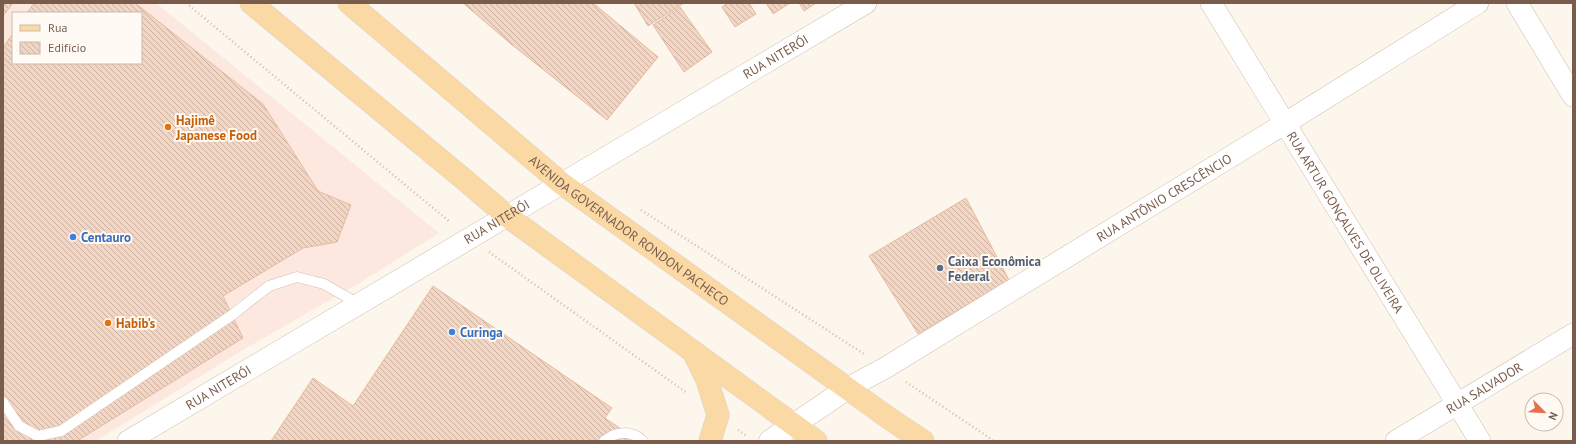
<svg xmlns="http://www.w3.org/2000/svg" width="1576" height="444" font-family="'PT Sans',sans-serif">
<style>
.commercial{fill:#fde8e0;fill-rule:evenodd}
.building{fill:url(#building-back-hatch);stroke:#e6bba3}
.lines{fill:none;stroke-linecap:round;stroke-linejoin:round}
.lane-casing{stroke:#d1beb0;stroke-width:11}
.street-casing{stroke:#d1beb0;stroke-width:22}
.secondary-casing{stroke:#d6c0b0;stroke-width:23}
.primary-casing{stroke:#dad1cd;stroke-width:23}
.path{stroke:#d9b8a5;stroke-width:2.5;stroke-dasharray:1 3;stroke-linecap:butt}
.lane{stroke:#fff;stroke-width:10}
.street{stroke:#fff;stroke-width:21}
.secondary{stroke:#fff;stroke-width:22}
.primary{stroke:#fbd9a5;stroke-width:22}
.food-dot{fill:#e8710a;stroke:#fffaf3;stroke-width:1.5}
.shop-dot{fill:#3f7fe0;stroke:#fffaf3;stroke-width:1.5}
.service-dot{fill:#5c6f8a;stroke:#fffaf3;stroke-width:1.5}
.labels{text-anchor:middle;stroke-width:4;stroke-linejoin:round;paint-order:stroke}
.street-label{font-size:13px;fill:#7a5c4d;stroke:#fffaf3}
.food-label{font-size:13px;font-weight:bold;fill:#c56008;stroke:#fffaf3;text-anchor:start}
.shop-label{font-size:13px;font-weight:bold;fill:#366cbe;stroke:#fffaf3;text-anchor:start}
.service-label{font-size:13px;font-weight:bold;fill:#4e5e75;stroke:#fffaf3;text-anchor:start}
</style>
<defs>
<pattern id="building-back-hatch" width="6" height="6" patternUnits="userSpaceOnUse"><rect width="6" height="6" fill="#f3d5c3"/><path d="M-1 5l2 2M0 0l6 6M5-1l2 2" fill="none" stroke="#cab0a1"/></pattern>
</defs>
<rect width="100%" height="100%" fill="#fdf6ec"/>
<path class="commercial" d="M 3,3 L 156,3 L 439,233 L 361,282 L 243,350 L 96,441 L 3,441 ZM 13,13 L 141,13 L 141,63 L 13,63 Z"/>
<path class="building" d="M 3,3 L 13,3 L 3,16 Z
M 34,3 L 135,3 L 263,104 L 318,191 L 351,205 L 337,242 L 303,248 L 223,296 L 243,338 L 77,441 L 3,441 L 3,48 L 13,33 L 13,63 L 141,63 L 141,13 L 27,13 Z
M 463,3 L 593,3 L 658,57 L 607,120 L 511,44 Z
M 634,3 L 684,3 L 648,26 Z
M 728,3 L 749,3 L 756,14 L 735,27 L 722,7 Z
M 766,3 L 790,3 L 773,14 Z
M 799,3 L 816,3 L 804,11 Z
M 680,7 L 712,52 L 684,72 L 653,25 Z
M 966,198 L 1009,280 L 918,334 L 869,256 Z
M 433,286 L 612,408 L 605,418 L 639,441 L 271,441 L 313,378 L 353,406 Z"/>
<g class="lines">
<defs>
<path id="lane" d="M 3,402 L 19,426 L 38,436 L 61,431 L 232,315 L 269,286 L 297,277 L 324,284 L 357,303
M 604,441 C 616,431 631,430 643,441"/>
<g id="street">
<path id="s1" d="M 1211,3 L 1480,441"/>
<path d="M 1517,3 L 1573,96"/>
<path id="s2" d="M 848,388 L 885,368 L 1284,124 L 1478,3"/>
<path id="s3" d="M 128,441 C 374,294 620,148 866,3"/>
<path id="s4" d="M 1396,441 L 1573,334"/>
</g>
<path id="secondary" d="M 770,441 L 848,388"/>
<g id="primary">
<path d="M 251,3 L 466,181 L 507,216 L 816,441"/>
<path id="s5" d="M 349,3 L 561,183 L 890,419 L 923,441"/>
<path d="M 695,355 L 707,380 L 718,415 L 710,441"/>
</g>
</defs>
<use href="#lane" class="lane-casing"/>
<use href="#street" class="street-casing"/>
<use href="#secondary" class="secondary-casing"/>
<use href="#primary" class="primary-casing"/>
<path class="path" d="M 186,3 L 450,222
M 641,210 L 864,354
M 489,252 L 687,393
M 906,382 L 994,441
M 738,430 L 747,436"/>
<use href="#lane" class="lane"/>
<use href="#street" class="street"/>
<use href="#secondary" class="secondary"/>
<use href="#primary" class="primary"/>
</g>
<g class="food-dot">
<circle cx="168" cy="127" r="4"/>
<circle cx="108" cy="323" r="4"/>
</g>
<g class="shop-dot">
<circle cx="73" cy="237" r="4"/>
<circle cx="452" cy="332" r="4"/>
</g>
<circle class="service-dot" cx="940" cy="268" r="4"/>
<g class="labels">
<g class="street-label">
<text dy="5" stroke="none"><textPath href="#s3" startOffset="753">RUA NITERÓI</textPath></text>
<text dy="5" stroke="none"><textPath href="#s2" startOffset="369">RUA ANTÔNIO CRESCÊNCIO</textPath></text>
<text dy="5" stroke="none"><textPath href="#s3" startOffset="429">RUA NITERÓI</textPath></text>
<text dy="5" stroke="none"><textPath href="#s1" startOffset="257">RUA ARTUR GONÇALVES DE OLIVEIRA</textPath></text>
<text dy="5" stroke="none"><textPath href="#s5" startOffset="361">AVENIDA GOVERNADOR RONDON PACHECO</textPath></text>
<text dy="5" stroke="none"><textPath href="#s3" startOffset="105">RUA NITERÓI</textPath></text>
<text dy="5" stroke="none"><textPath href="#s4" startOffset="103">RUA SALVADOR</textPath></text>
</g>
<g class="food-label">
<text x="176" y="125">Hajimê<tspan x="176" dy="15">Japanese Food</tspan></text>
<text x="116" y="328">Habib's</text>
</g>
<g class="shop-label">
<text x="81" y="242">Centauro</text>
<text x="460" y="337">Curinga</text>
</g>
<g class="service-label">
<text x="948" y="266">Caixa Econômica<tspan x="948" dy="15">Federal</tspan></text>
</g>
</g>
<rect width="1576" height="444" fill="none" stroke="#7a5c4d" stroke-width="8"/>
<rect x="12" y="12" width="130" height="52" fill="#fffaf3" stroke="#cabbb1"/>
<rect x="20" y="25" width="20" height="6" fill="#fbd9a5" stroke="#cabbb1"/>
<text x="48" y="32" font-size="12" fill="#7a5c4d">Rua</text>
<rect x="20" y="42" width="20" height="12" fill="url(#building-back-hatch)" stroke="#cabbb1"/>
<text x="48" y="52" font-size="12" fill="#7a5c4d">Edifício</text>
<g transform="translate(1544 412) rotate(114)"><circle r="19" fill="#fffaf3" stroke="#cabbb1"/>
<path d="M0-3L7 15L0 10L-7 15Z" fill="#e76f51"/>
<text y="-6" font-size="11" font-weight="bold" text-anchor="middle" fill="#7a5c4d">N</text>
</g>
</svg>
